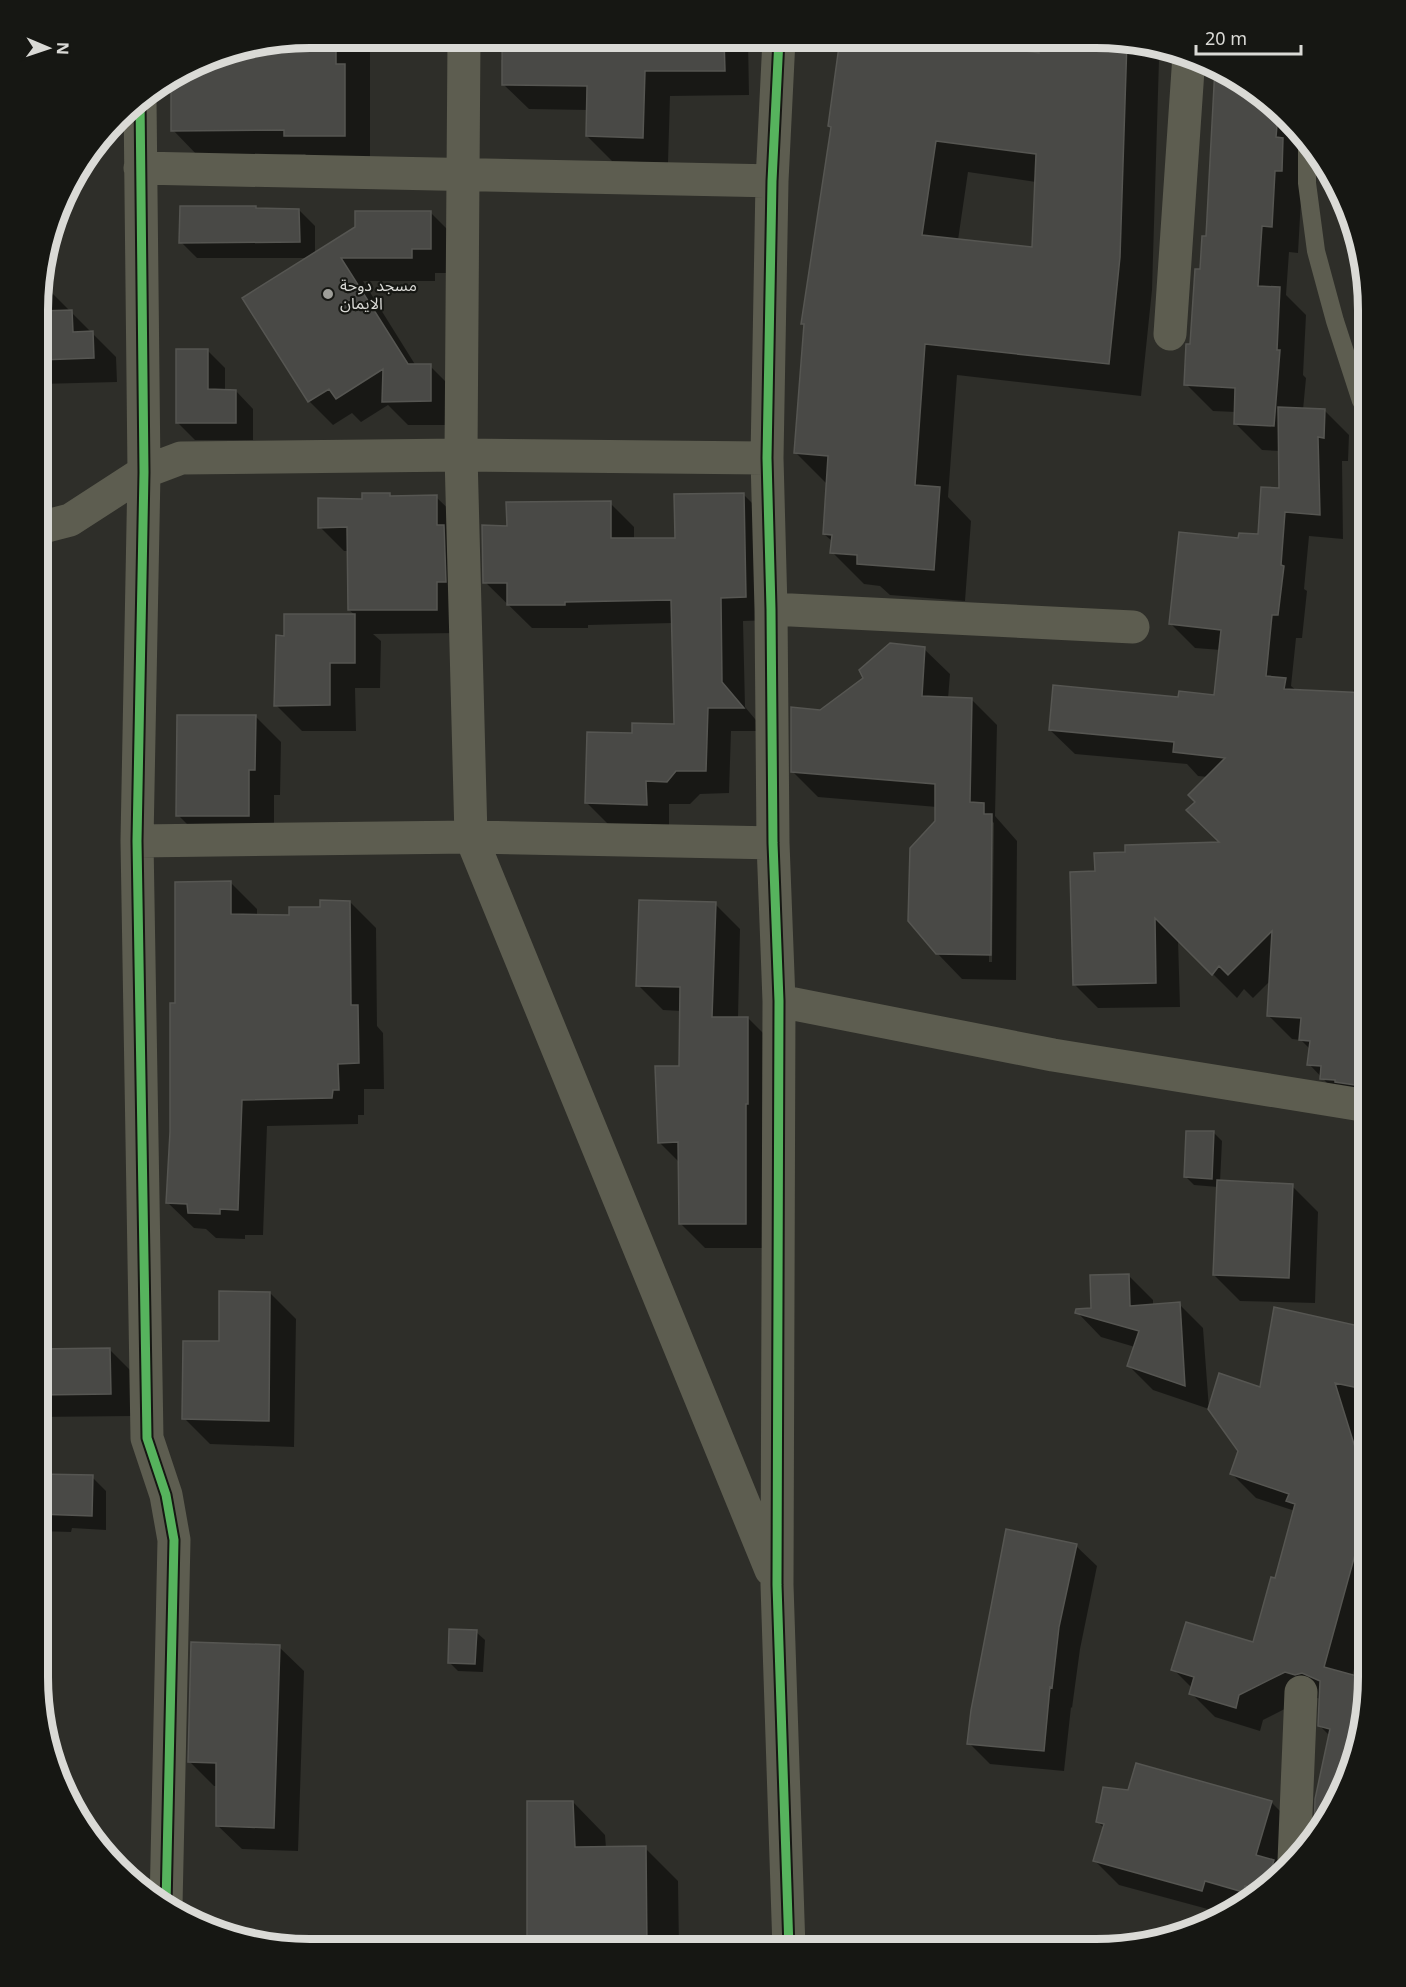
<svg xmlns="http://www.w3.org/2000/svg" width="1406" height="1987" font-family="'Noto Sans','Noto Sans Arabic',sans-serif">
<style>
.shadow{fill:#0007;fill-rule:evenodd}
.building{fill:#494946;stroke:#565652;stroke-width:1.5;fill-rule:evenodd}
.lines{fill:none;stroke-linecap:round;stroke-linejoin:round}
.lane{stroke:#5d5d50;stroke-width:18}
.street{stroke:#5d5d50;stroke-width:33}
.cycleway-casing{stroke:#161713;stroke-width:13}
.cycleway{stroke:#56b35d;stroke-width:9}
.poi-dot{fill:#9e9e99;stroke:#161713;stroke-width:2}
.labels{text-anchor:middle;stroke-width:4.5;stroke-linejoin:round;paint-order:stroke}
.poi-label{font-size:16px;fill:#dadad6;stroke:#161713;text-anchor:start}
.rim{fill:none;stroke:#dadad6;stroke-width:8}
</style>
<rect width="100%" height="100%" fill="#2e2e29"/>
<path class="shadow" d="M 310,38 L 373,38 L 373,40 L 370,40 L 370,160 L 311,160 L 305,154 L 198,156 L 173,130 L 172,81 L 222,52 Z
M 501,38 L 748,39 L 749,95 L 670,96 L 668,163 L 612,161 L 587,136 L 588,110 L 529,109 L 503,84 L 503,62 L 501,59 Z
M 1041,40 L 1132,40 L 1141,42 L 1159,60 L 1152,290 L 1141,396 L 957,375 L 948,497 L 971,521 L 965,601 L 890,595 L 880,586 L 864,584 L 832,552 L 833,542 L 824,534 L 828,485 L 795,452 L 805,326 L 802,323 L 832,128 L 830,126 L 1041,55 ZM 968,172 L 1036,182 L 1034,249 L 958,240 Z
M 1209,63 L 1262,94 L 1304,145 L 1298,253 L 1289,252 L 1286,295 L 1306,315 L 1303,375 L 1306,378 L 1303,410 L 1325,411 L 1349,435 L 1348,461 L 1342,461 L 1343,539 L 1309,536 L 1304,589 L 1307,591 L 1302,638 L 1296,638 L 1291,686 L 1297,691 L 1353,694 L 1354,689 L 1368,689 L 1368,1106 L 1345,1102 L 1309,1064 L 1310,1049 L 1301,1040 L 1292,1039 L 1268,1015 L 1270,981 L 1253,998 L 1244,989 L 1237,998 L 1178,939 L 1180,1007 L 1098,1008 L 1074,984 L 1096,873 L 1127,853 L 1222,844 L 1197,802 L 1208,777 L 1198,776 L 1187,764 L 1075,754 L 1050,730 L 1180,698 L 1216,696 L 1221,650 L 1195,648 L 1171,624 L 1239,539 L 1259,536 L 1281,490 L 1280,451 L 1262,450 L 1235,423 L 1236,412 L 1213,411 L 1186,384 L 1207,238 L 1216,75 L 1208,67 Z
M 119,119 L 119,133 L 108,133 Z
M 255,207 L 258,210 L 299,210 L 315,226 L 315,254 L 430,212 L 454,236 L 454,273 L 435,273 L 435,281 L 363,281 L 416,366 L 430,366 L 454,390 L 454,425 L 408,425 L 388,405 L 361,422 L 352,413 L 333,425 L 309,401 L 309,258 L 197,258 L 181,242 Z
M 1345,209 L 1354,248 L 1344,238 Z
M 40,292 L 51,292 L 116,357 L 117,382 L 40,384 Z
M 207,350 L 225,368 L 225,391 L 236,391 L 253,409 L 253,440 L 195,440 L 178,423 Z
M 743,494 L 767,518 L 768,620 L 743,621 L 745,707 L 765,731 L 731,731 L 729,793 L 700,794 L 690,804 L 669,804 L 669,828 L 610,826 L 586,802 L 633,735 L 675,725 L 673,623 L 588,625 L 588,628 L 532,628 L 485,582 L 508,527 L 610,503 L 634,527 L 634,540 L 676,539 Z
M 389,495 L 392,497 L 436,497 L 461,521 L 461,633 L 373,634 L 381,641 L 380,688 L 355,688 L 356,731 L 302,731 L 276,705 L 286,637 L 285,615 L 355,615 L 349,610 L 348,551 L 344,551 L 320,527 L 364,500 Z
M 924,649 L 950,674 L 948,699 L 972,700 L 997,725 L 995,816 L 1017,841 L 1016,980 L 962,979 L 937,953 L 937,807 L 818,797 L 793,772 L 820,712 ZM 991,820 L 994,823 L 992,962 L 989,962 Z
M 255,716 L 281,742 L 280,795 L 274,795 L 274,842 L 204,841 L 178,815 Z
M 231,883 L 257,909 L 257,916 L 291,916 L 350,902 L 376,928 L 377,1026 L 383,1033 L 384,1089 L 364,1089 L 364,1115 L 358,1115 L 358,1124 L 267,1126 L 263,1235 L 245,1235 L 245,1239 L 216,1238 L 206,1229 L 194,1228 L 168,1203 L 176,1004 Z
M 715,904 L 740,929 L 738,1018 L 748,1018 L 773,1043 L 771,1248 L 705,1248 L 680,1223 L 680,1163 L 659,1142 L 681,1068 L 681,1011 L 663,1010 L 638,985 Z
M 1214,1133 L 1222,1141 L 1220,1182 L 1292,1186 L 1318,1212 L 1315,1303 L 1240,1301 L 1214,1275 L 1218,1187 L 1194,1185 L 1186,1177 Z
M 1129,1276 L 1153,1300 L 1153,1306 L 1179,1304 L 1203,1328 L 1209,1409 L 1153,1390 L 1129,1366 L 1135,1347 L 1101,1337 L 1077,1312 L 1092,1310 Z
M 270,1293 L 296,1319 L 294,1447 L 210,1444 L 184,1418 L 220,1343 Z
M 1275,1309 L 1368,1330 L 1368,1408 L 1358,1406 L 1368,1439 L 1368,1619 L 1352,1676 L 1354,1765 L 1333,1806 L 1318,1792 L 1330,1736 L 1320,1726 L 1321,1699 L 1310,1696 L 1263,1720 L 1260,1731 L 1215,1717 L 1191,1693 L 1192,1688 L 1173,1669 L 1254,1644 L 1276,1580 L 1295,1511 L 1256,1498 L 1232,1474 L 1261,1389 Z
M 109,1349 L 132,1372 L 133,1416 L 38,1417 L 38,1351 Z
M 38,1476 L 92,1477 L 106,1491 L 106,1530 L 72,1528 L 71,1532 L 38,1531 Z
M 1076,1546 L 1097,1566 L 1080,1649 L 1072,1708 L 1071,1707 L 1064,1771 L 990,1764 L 969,1743 Z
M 476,1632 L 485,1640 L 483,1672 L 458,1671 L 450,1663 Z
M 279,1647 L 304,1671 L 298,1851 L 242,1849 L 217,1825 L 217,1786 L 214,1786 L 189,1761 Z
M 573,1802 L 605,1835 L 606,1848 L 645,1848 L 678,1881 L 679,1948 L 529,1948 Z
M 1271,1802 L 1295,1826 L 1284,1872 L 1275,1882 L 1238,1907 L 1229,1904 L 1226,1914 L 1119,1885 L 1095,1861 L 1104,1828 L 1098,1822 Z"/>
<path class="building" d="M 310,38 L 336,38 L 336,64 L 345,64 L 345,136 L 284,136 L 284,130 L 171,131 L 171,82 L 222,52 Z
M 502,38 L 724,39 L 725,71 L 645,71 L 643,138 L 586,136 L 587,86 L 502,85 Z
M 840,39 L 942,39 L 1039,53 L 1040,40 L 1127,40 L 1120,257 L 1109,364 L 925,344 L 915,485 L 940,487 L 934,570 L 857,564 L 857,555 L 830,553 L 832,535 L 823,534 L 828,456 L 794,453 L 804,324 L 801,324 L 831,127 L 828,126 ZM 936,141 L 1036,154 L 1032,247 L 922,235 Z
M 1215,67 L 1262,94 L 1278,114 L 1276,137 L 1283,138 L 1282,171 L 1275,171 L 1272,227 L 1262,226 L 1258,286 L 1280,287 L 1277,350 L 1280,350 L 1274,426 L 1234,424 L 1235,388 L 1184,385 L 1186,344 L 1190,344 L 1195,269 L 1200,269 L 1202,236 L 1206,236 Z
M 180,206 L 256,206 L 256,208 L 299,209 L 300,242 L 179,243 Z
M 355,211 L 431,211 L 431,249 L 412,249 L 412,258 L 341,258 L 408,364 L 431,364 L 431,401 L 382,402 L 383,369 L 336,399 L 329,389 L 308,402 L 242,298 L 355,227 Z
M 72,310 L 73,332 L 93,331 L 94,358 L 40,360 L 40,311 Z
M 176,349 L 208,349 L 208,389 L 236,390 L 236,423 L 176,423 Z
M 1278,407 L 1325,409 L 1324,438 L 1318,437 L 1320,515 L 1285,512 L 1281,565 L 1284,566 L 1278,615 L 1272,615 L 1266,676 L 1286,678 L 1284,689 L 1368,693 L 1368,1087 L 1335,1082 L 1335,1080 L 1320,1079 L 1321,1066 L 1307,1065 L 1310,1041 L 1299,1040 L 1301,1018 L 1267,1016 L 1272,931 L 1228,975 L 1219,966 L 1212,975 L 1155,918 L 1156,983 L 1073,985 L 1070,872 L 1095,871 L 1094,853 L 1125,852 L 1125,845 L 1219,842 L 1186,810 L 1195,802 L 1188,795 L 1225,758 L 1173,752 L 1174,742 L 1049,730 L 1053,685 L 1178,697 L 1179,691 L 1214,695 L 1221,630 L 1169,624 L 1179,532 L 1238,538 L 1239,533 L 1258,534 L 1261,487 L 1279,488 Z
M 362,493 L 390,493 L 390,496 L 437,495 L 437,525 L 444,525 L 446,582 L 437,582 L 437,610 L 348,610 L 347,527 L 318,528 L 318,498 L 362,499 Z
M 744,493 L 746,597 L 721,598 L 722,682 L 744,708 L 708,708 L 706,771 L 676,771 L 667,782 L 646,781 L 647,805 L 585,803 L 587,732 L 632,733 L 632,723 L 674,724 L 671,600 L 565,602 L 565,605 L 507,605 L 507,583 L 483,583 L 482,525 L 507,526 L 506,502 L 611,501 L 611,538 L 675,538 L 674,494 Z
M 284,614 L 355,614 L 355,663 L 330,663 L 330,705 L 274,706 L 276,635 L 284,636 Z
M 890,643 L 925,647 L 922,696 L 972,698 L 970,802 L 984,803 L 984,814 L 992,814 L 991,955 L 936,954 L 908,921 L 910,848 L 935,821 L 935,784 L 791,772 L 791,707 L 820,710 L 863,678 L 859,670 Z
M 177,715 L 256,715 L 255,770 L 249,770 L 249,816 L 176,816 Z
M 231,881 L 231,914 L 289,915 L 289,907 L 320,907 L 320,900 L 350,901 L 351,1005 L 358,1005 L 359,1063 L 338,1064 L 339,1090 L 333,1090 L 332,1098 L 242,1100 L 238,1210 L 220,1209 L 220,1214 L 188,1213 L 187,1204 L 166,1203 L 170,1132 L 170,1003 L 175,1003 L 175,882 Z
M 639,900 L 716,902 L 712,1017 L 748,1017 L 748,1104 L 746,1104 L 746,1224 L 679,1224 L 678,1142 L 658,1143 L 655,1066 L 679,1066 L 680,987 L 636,986 Z
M 1186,1131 L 1214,1131 L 1212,1179 L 1184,1177 Z
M 1217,1180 L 1293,1184 L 1289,1278 L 1213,1275 Z
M 1129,1274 L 1130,1306 L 1180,1302 L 1185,1386 L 1127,1366 L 1139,1331 L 1075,1313 L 1076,1309 L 1091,1308 L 1090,1275 Z
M 219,1291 L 270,1292 L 269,1421 L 182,1419 L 183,1341 L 219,1341 Z
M 1274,1307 L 1368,1328 L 1368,1390 L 1335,1383 L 1358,1457 L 1368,1460 L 1368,1521 L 1364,1522 L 1324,1667 L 1368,1679 L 1368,1695 L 1354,1765 L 1322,1829 L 1314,1839 L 1315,1799 L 1330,1729 L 1318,1726 L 1320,1681 L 1302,1673 L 1295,1675 L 1285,1672 L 1239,1695 L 1236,1708 L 1189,1694 L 1194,1677 L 1171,1670 L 1186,1622 L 1253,1642 L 1271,1577 L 1275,1578 L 1295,1504 L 1286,1501 L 1289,1494 L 1230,1474 L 1238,1451 L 1208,1409 L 1219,1373 L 1260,1387 Z
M 110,1348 L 111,1394 L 38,1395 L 38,1349 Z
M 38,1474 L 93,1475 L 92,1516 L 38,1514 Z
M 1006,1529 L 1077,1544 L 1059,1627 L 1052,1688 L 1050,1687 L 1044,1751 L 967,1744 L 971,1710 Z
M 449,1629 L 477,1630 L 475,1664 L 448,1663 Z
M 191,1642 L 280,1645 L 274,1828 L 216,1826 L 216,1763 L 188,1762 Z
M 1136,1763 L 1272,1801 L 1256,1855 L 1274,1860 L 1266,1888 L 1262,1891 L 1245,1886 L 1243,1892 L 1205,1881 L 1202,1891 L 1093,1861 L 1104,1824 L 1096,1822 L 1103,1787 L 1128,1790 Z
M 527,1801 L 573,1801 L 575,1847 L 646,1846 L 647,1948 L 527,1948 Z"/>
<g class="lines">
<path class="lane" d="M 1307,149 L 1307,183 L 1316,251 L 1335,321 L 1361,401"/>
<path class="street" d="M 464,38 L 461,455 L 471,837 L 771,1570
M 779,39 L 772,181 L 767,458 L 771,609 L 773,843 L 779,1001 L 777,1585 L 789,1949
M 140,99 L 144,472 L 137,841 L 147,1438 L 166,1495 L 174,1540 L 166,1906
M 140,168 L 772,181
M 1170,334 L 1189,55
M 39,528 L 70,520 L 144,472 L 181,458 L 461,455 L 767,458
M 771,609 L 1133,627
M 137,841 L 471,837 L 773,843
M 779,1001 L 1053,1055 L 1368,1106
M 1294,1861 L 1301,1692"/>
<defs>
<path id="cycleway" d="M 779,39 L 772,181 L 767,458 L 771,609 L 773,843 L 779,1001 L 777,1585 L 789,1949
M 140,99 L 144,472 L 137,841 L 147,1438 L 166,1495 L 174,1540 L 166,1906"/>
</defs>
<use href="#cycleway" class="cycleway-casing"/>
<use href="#cycleway" class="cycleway"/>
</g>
<circle class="poi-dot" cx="328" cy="294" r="6"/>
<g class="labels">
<g class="poi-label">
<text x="340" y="291">مسجد دوحة<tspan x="340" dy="18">الايمان</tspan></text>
</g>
</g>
<path d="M0 0H1406V1987H0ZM310 48H1096A262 262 0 0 1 1358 310V1677A262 262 0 0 1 1096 1939H310A262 262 0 0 1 48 1677V310A262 262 0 0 1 310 48Z" fill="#161713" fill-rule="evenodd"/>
<path class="rim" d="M310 48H1096A262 262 0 0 1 1358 310V1677A262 262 0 0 1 1096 1939H310A262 262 0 0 1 48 1677V310A262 262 0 0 1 310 48Z"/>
<g transform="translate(48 48) rotate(92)" stroke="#161713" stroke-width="4.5" paint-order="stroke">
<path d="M0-4.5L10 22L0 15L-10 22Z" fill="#dadad6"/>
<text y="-9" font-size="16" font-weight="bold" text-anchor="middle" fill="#dadad6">N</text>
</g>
<path d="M1196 45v9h105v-9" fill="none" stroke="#dadad6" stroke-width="3"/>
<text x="1205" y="45" font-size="18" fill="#dadad6" stroke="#161713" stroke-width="4.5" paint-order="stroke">20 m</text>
</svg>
